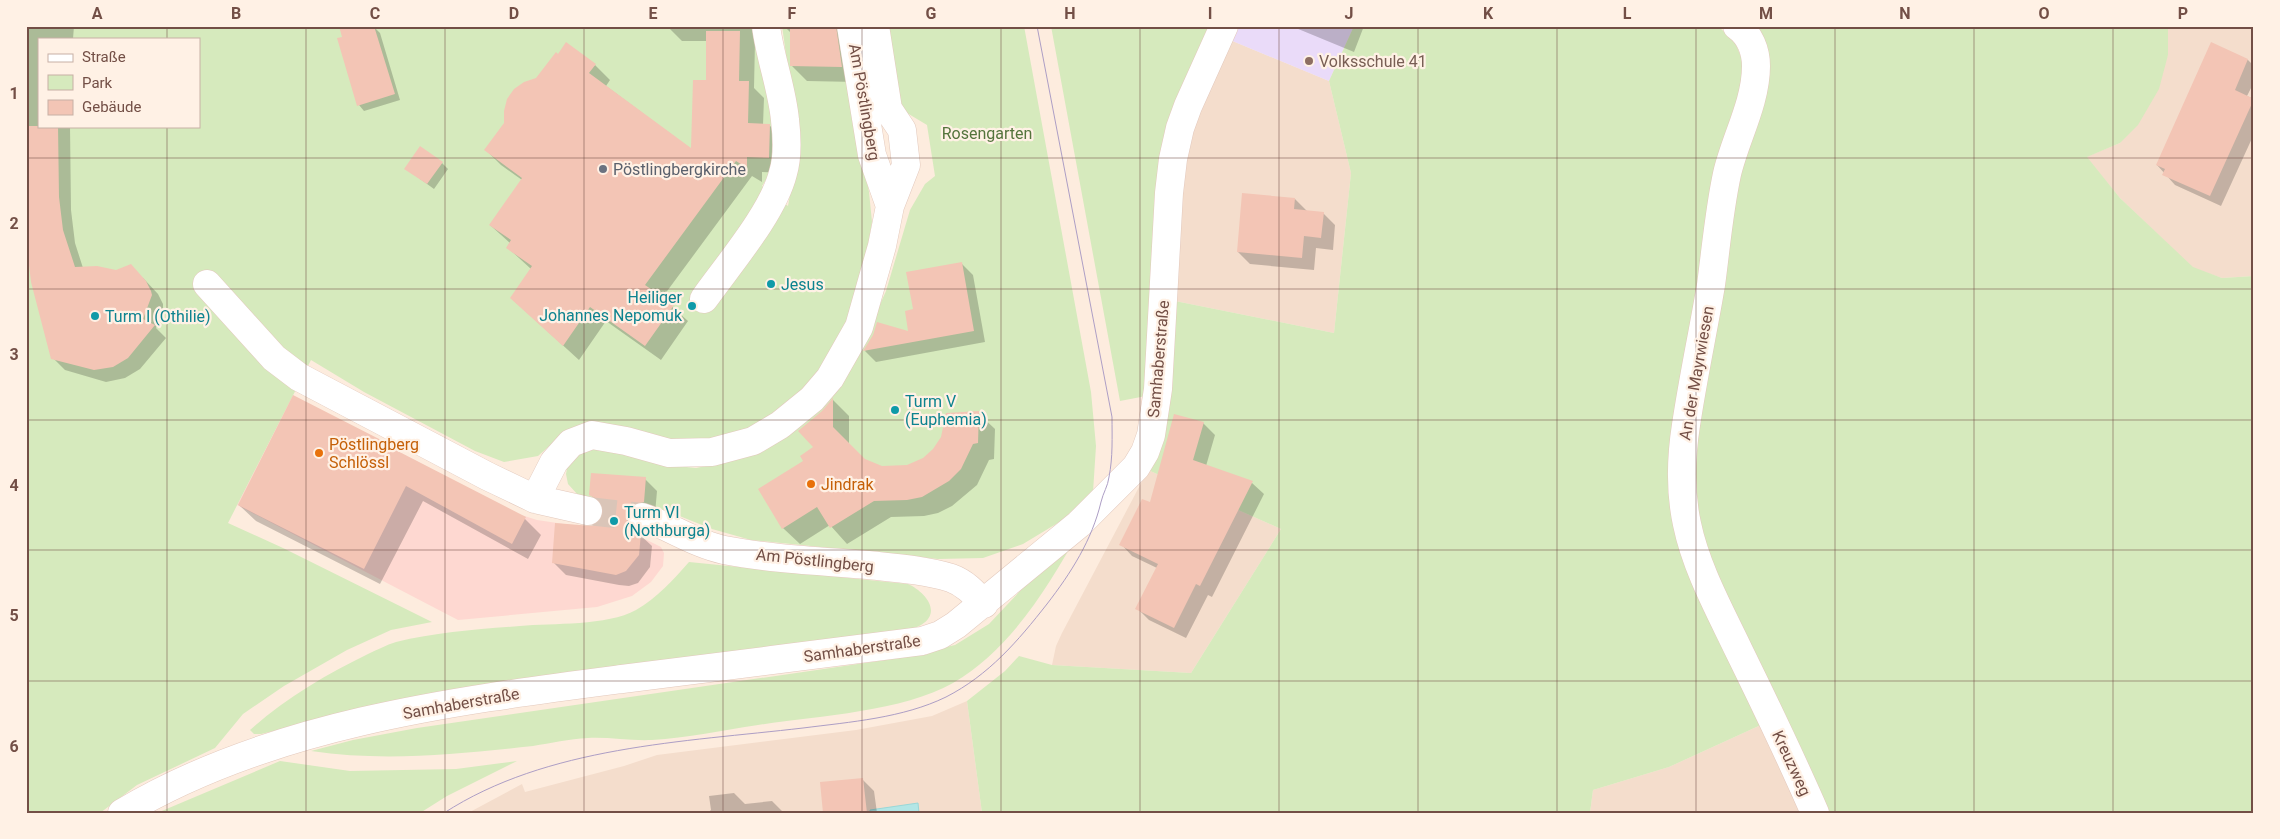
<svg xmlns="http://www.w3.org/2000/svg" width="2280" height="839" font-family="Roboto,sans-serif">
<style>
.residential{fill:#f4ddcc}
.commercial{fill:#fed8d1}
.education{fill:#eadbf9}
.green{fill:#d6eabd;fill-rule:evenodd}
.water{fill:#b3e6e6;stroke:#99d8d8}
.shadow{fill:#0003}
.building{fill:#f3c5b5}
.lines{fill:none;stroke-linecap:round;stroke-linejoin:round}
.minor-tunnel{stroke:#dac5b8;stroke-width:28;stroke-dasharray:28 14;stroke-linecap:butt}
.minor-casing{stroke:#e3c9bd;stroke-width:29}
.minor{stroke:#fff;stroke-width:28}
.tram{stroke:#ad9ec5;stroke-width:1}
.grid{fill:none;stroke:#734f46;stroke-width:1;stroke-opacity:0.55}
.education-dot{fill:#8d6e63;stroke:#fff1e5;stroke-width:2}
.worship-dot{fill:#6b7280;stroke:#fff1e5;stroke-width:2}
.culture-dot{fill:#0f9aa8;stroke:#fff1e5;stroke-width:2}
.food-dot{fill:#e8710a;stroke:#fff1e5;stroke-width:2}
.labels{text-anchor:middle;stroke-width:4.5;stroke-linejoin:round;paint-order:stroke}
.education-label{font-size:16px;fill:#785e54;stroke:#fff1e5;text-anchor:start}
.street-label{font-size:16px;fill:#734f46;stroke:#fff1e5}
.park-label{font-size:16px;fill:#54743c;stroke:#fff1e5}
.worship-label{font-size:16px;fill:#5b616d;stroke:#fff1e5;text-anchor:start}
.culture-label{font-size:16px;fill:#0d838f;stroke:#fff1e5;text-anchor:start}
.food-label{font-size:16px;fill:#c56008;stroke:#fff1e5;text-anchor:start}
.neatline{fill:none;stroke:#734f46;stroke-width:2}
.grid-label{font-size:16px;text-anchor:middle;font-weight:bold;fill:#734f46}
</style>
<rect width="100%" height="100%" fill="#fdecde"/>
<path class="residential" d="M 2168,26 L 2254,26 L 2254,276 L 2222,278 L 2193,268 L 2120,198 L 2086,157 L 2120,143 L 2168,55 Z
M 1230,40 L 1329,81 L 1351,173 L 1334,333 L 1175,301 L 1182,171 L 1188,140 Z
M 1148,470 L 1281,529 L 1191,673 L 1052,665 L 1056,646 L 1062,633 Z
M 967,701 L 982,813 L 468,813 L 522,784 L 525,792 L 624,766 L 657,755 L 856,730 L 932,716 Z
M 1763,724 L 1806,813 L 1590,813 L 1593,790 L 1669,767 Z"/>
<path class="commercial" d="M 293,396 L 515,513 L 537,520 L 624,533 L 647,540 L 661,547 L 664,553 L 663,566 L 651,582 L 632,596 L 597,607 L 458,620 L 237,505 Z"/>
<path class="education" d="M 1236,26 L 1354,26 L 1329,81 L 1230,40 Z"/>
<path class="green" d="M 26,26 L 756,26 L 777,146 L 773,169 L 762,186 L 788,206 C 799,152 790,81 782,26 L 842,26 L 853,107 L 869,192 L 872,222 L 864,270 L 850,324 L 831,365 L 768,420 L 728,436 L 692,443 L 556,440 L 538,456 L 504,462 L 475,451 L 364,392 L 311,360 L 228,523 L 283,548 L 432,622 L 391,630 L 347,650 L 284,686 L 243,714 L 215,748 L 137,785 L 100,813 L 26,813 ZM 39,39 L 199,39 L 199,126 L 39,126 Z
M 883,26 L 1024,26 L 1091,392 L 1096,446 L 1093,492 L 1061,521 L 1023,544 L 983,558 L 938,559 L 751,540 L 712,529 L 662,509 L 578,495 L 568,484 L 566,474 L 569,458 L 600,444 L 657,464 L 696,468 L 740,459 L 772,442 L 864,340 L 886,291 L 910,210 L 925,184 L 935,176 L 927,125 L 897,107 Z
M 1051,26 L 1209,26 L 1146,396 L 1120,401 Z
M 1354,26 L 1718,26 L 1735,42 L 1745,67 L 1675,449 L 1763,724 L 1669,767 L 1593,790 L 1590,813 L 982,813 L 967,701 L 1005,671 L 1019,656 L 1052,665 L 1191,673 L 1281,529 L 1148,470 L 1175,301 L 1334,333 L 1351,173 L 1329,81 Z
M 1753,26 L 2168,26 L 2168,55 L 2159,89 L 2138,125 L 2120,143 L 2087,157 L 2120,198 L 2193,267 L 2222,278 L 2254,276 L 2254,813 L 1825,813 L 1704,551 L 1690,490 Z
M 1080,530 C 1048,587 1012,648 953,683 C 902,712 816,716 758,725 C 723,730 687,738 652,740 C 631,741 609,737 588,738 C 569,739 551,743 533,746 C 459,754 385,762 311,751 L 353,740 L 417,728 L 899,658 L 955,645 L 989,624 L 1067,541 Z
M 689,562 L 908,584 C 924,591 943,612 921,625 C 916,628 909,629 902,631 L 352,712 L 261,734 L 254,734 L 250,730 C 284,699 327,674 368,654 C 377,650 386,645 396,642 C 436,632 479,629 520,626 C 553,623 607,626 636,610 C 657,598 673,580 689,562 Z
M 280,761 L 350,771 L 456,769 L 517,761 L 447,796 L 420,813 L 157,813 Z"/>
<path class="water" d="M 918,803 L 919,813 L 870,813 L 870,810 Z"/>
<path class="shadow" d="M 26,26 L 74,26 L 73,39 L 39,39 L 39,126 L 70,126 L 71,210 L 75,243 L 83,268 L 143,278 L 158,294 L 163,304 L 163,308 L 156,328 L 166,338 L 140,369 L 125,378 L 106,382 L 65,370 L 53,358 L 26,228 Z
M 667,26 L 778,26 L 755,41 L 754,88 L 764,98 L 763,125 L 769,125 L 785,140 L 784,173 L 762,172 L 762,182 L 752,176 L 662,298 L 688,321 L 661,360 L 606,321 L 579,360 L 511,298 L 531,269 L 507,247 L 510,243 L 490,225 L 522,180 L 501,165 L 486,150 L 595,65 L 610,80 L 606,86 L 692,150 L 707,82 L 707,41 L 682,41 Z
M 784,26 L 852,26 L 857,82 L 807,81 L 792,66 L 791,33 Z
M 1291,26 L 1364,26 L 1354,52 Z
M 374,27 L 380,33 L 400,100 L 364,111 L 359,105 Z
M 2211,44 L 2248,60 L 2254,66 L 2254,82 L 2247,96 L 2254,99 L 2254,134 L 2221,206 L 2175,185 L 2157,165 Z
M 442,163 L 448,169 L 434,189 L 405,168 Z
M 1295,199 L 1307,211 L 1323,213 L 1335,225 L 1333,250 L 1316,248 L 1314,270 L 1250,264 L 1238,252 Z
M 962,264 L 973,275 L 985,342 L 876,362 L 865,351 L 874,335 L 910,332 L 914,310 Z
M 833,400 L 849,416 L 849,444 L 865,461 L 882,468 L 907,466 L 923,459 L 978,413 L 995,429 L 994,459 L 989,460 L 977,485 L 952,506 L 938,513 L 924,516 L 891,517 L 847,544 L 830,525 L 800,544 L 783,528 L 804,462 L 815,448 L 823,412 Z
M 1203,423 L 1215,435 L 1206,466 L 1252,483 L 1264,494 L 1212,597 L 1208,595 L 1186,638 L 1149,620 L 1137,608 L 1157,568 L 1132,556 L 1121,544 L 1150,504 Z
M 381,441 L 387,447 L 525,519 L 541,535 L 528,559 L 423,501 L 380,584 L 256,521 L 239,505 Z
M 645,479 L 657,491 L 655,514 L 639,525 L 638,533 L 652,546 L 650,567 L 638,583 L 629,586 L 619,585 L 566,575 L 554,563 L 600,523 L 604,515 L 604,508 L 591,495 Z
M 862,779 L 874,791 L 877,813 L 825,813 Z
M 734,793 L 745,804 L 772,801 L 784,813 L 707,813 L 711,810 L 709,796 Z"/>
<path class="building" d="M 339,26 L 374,26 L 395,94 L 357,106 L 337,38 L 342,37 Z
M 790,26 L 836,26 L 842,67 L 790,66 Z
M 706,31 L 740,31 L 739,81 L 749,81 L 748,123 L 770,124 L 769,158 L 747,157 L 747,168 L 736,161 L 645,285 L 674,305 L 645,346 L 590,307 L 563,346 L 510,298 L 532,266 L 506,248 L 511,240 L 489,225 L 522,178 L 484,150 L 504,123 L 504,111 L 507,99 L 514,89 L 524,82 L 536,78 L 556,52 L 558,54 L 566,42 L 596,64 L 589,73 L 691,148 L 693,80 L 706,80 Z
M 2211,42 L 2248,59 L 2235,90 L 2254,99 L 2210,196 L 2162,175 L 2165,169 L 2156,165 Z
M 26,126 L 58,126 L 59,197 L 63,230 L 75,267 L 97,266 L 116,270 L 131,264 L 146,281 L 151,291 L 152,295 L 143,319 L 155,325 L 128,358 L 113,367 L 94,370 L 51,359 L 31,282 L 26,239 Z
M 420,146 L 443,162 L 427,184 L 404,169 Z
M 1242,193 L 1295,198 L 1294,209 L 1324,212 L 1321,238 L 1304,236 L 1302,258 L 1237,252 Z
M 962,262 L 974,331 L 863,351 L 873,335 L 877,322 L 908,331 L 905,311 L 913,309 L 906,272 Z
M 293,395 L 381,440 L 380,442 L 526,517 L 512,544 L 406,486 L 364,569 L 238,505 Z
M 833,398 L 833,427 L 865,459 L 882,466 L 907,465 L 923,458 L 933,449 L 941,437 L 946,413 L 979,411 L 978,443 L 973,444 L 961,469 L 949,481 L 922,497 L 907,500 L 874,501 L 830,528 L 817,507 L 782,529 L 758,489 L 803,461 L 800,456 L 813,447 L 798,431 L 822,411 Z
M 1174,414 L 1204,422 L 1193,460 L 1253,481 L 1200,586 L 1196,584 L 1174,628 L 1135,609 L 1158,564 L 1119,545 L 1142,499 L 1150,502 Z
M 591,473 L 646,477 L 644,502 L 632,505 L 627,512 L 627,520 L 630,527 L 641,533 L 639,555 L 626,571 L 616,575 L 552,563 L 555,523 L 592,526 L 599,522 L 603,515 L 603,507 L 599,500 L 589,495 Z
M 863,778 L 867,813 L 823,813 L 820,782 Z"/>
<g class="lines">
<path class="minor-tunnel" d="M 588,511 L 642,517"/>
<defs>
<path id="minor" d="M 851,26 L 872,155 L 890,206
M 1737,26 C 1750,35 1756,51 1756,66 C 1756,103 1735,139 1727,174 C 1719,211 1716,248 1711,285 C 1703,332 1693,378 1686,425 C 1681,457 1680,492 1687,524 C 1696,568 1720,611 1739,651 C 1765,704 1791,758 1815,813
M 207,284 L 274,358 L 299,377 L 487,476 L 535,499 L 588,511
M 704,299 C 728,265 773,213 783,173 C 788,157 787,137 785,120 C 782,88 770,58 766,26
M 535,499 L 554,462 L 571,443 L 592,435 L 626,441 L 669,453 L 712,452 L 753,441 L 780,425 L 812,399 L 830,378 L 859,327 L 882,246 L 890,206 L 906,165 L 902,130 L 888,109 L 875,26
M 642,517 C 670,526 695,544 724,550 C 771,559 820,561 868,565 C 896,568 924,570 951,578 C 965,583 974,593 984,604
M 122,813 C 271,724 453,701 622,679 C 722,666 822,654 922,641 L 940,635 L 956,625 L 1079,524 L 1136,467 L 1145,452 L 1151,435 L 1158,389 L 1169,193 L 1173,159 L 1180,128 L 1188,106 L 1224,26"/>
</defs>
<use href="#minor" class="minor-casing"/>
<use href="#minor" class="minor"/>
<path class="tram" d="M 444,813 C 547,746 684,742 803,728 C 850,722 903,718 946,697 C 989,675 1018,641 1047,604 C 1071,573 1092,540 1101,502 C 1103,493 1108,486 1109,477 C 1113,457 1112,437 1112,417 L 1037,26"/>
</g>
<path class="grid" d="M 167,26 L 167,39M 306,26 L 306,813M 445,26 L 445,813M 584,26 L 584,813M 723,26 L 723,813M 862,26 L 862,813M 1001,26 L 1001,813M 1140,26 L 1140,813M 1279,26 L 1279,813M 1418,26 L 1418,813M 1557,26 L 1557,813M 1696,26 L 1696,813M 1835,26 L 1835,813M 1974,26 L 1974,813M 2113,26 L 2113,813M 167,126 L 167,813M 26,158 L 2254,158M 26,289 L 2254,289M 26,420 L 2254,420M 26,550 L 2254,550M 26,681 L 2254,681"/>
<circle class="education-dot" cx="1309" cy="61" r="5"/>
<circle class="worship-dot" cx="603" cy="169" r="5"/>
<g class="culture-dot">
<circle cx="771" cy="284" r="5"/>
<circle cx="692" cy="306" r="5"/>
<circle cx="95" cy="316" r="5"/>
<circle cx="895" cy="410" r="5"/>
<circle cx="614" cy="521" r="5"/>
</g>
<g class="food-dot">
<circle cx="319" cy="453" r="5"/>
<circle cx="811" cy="484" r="5"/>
</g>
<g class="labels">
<g class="education-label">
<text x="1319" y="67">Volksschule 41</text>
</g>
<g class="street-label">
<text transform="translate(865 102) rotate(80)" y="6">Am Pöstlingberg</text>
<text transform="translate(1158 359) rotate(-85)" y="6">Samhaberstraße</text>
<text transform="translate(1696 373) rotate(-80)" y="6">An der Mayrwiesen</text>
<text transform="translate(815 560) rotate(6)" y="6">Am Pöstlingberg</text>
<text transform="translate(862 648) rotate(-8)" y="6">Samhaberstraße</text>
<text transform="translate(461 703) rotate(-10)" y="6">Samhaberstraße</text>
<text transform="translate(1792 763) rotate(65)" y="6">Kreuzweg</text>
</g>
<g class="park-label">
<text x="987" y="139">Rosengarten</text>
</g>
<g class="worship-label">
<text x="613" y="175">Pöstlingbergkirche</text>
</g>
<g class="culture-label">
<text x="781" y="290">Jesus</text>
<text x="682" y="303" text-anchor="end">Heiliger<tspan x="682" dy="18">Johannes Nepomuk</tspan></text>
<text x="105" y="322">Turm I (Othilie)</text>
<text x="905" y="407">Turm V<tspan x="905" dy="18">(Euphemia)</tspan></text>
<text x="624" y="518">Turm VI<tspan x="624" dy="18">(Nothburga)</tspan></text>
</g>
<g class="food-label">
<text x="329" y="450">Pöstlingberg<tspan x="329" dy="18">Schlössl</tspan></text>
<text x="821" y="490">Jindrak</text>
</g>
</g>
<rect width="2280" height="839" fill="none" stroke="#fff1e5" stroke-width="55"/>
<rect x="38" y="38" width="162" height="90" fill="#fff1e5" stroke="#c7b0a5"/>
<rect x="48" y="54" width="25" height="8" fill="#ffffff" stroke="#c7b0a5"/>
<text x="82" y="62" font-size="15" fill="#734f46">Straße</text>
<rect x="48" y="75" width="25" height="15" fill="#d6eabd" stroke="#c7b0a5"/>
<text x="82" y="88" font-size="15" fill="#734f46">Park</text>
<rect x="48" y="100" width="25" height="15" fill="#f3c5b5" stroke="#c7b0a5"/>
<text x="82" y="112" font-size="15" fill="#734f46">Gebäude</text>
<rect x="28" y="28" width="2224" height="784" class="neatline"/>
<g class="grid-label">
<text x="97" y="19">A</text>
<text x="236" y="19">B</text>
<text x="375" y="19">C</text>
<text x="514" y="19">D</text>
<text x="653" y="19">E</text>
<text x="792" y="19">F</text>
<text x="931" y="19">G</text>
<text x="1070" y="19">H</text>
<text x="1210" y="19">I</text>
<text x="1349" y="19">J</text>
<text x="1488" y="19">K</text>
<text x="1627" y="19">L</text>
<text x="1766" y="19">M</text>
<text x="1905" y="19">N</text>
<text x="2044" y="19">O</text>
<text x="2183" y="19">P</text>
<text x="14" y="99">1</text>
<text x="14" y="229">2</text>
<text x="14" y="360">3</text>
<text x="14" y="491">4</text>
<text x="14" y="621">5</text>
<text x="14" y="752">6</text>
</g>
</svg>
